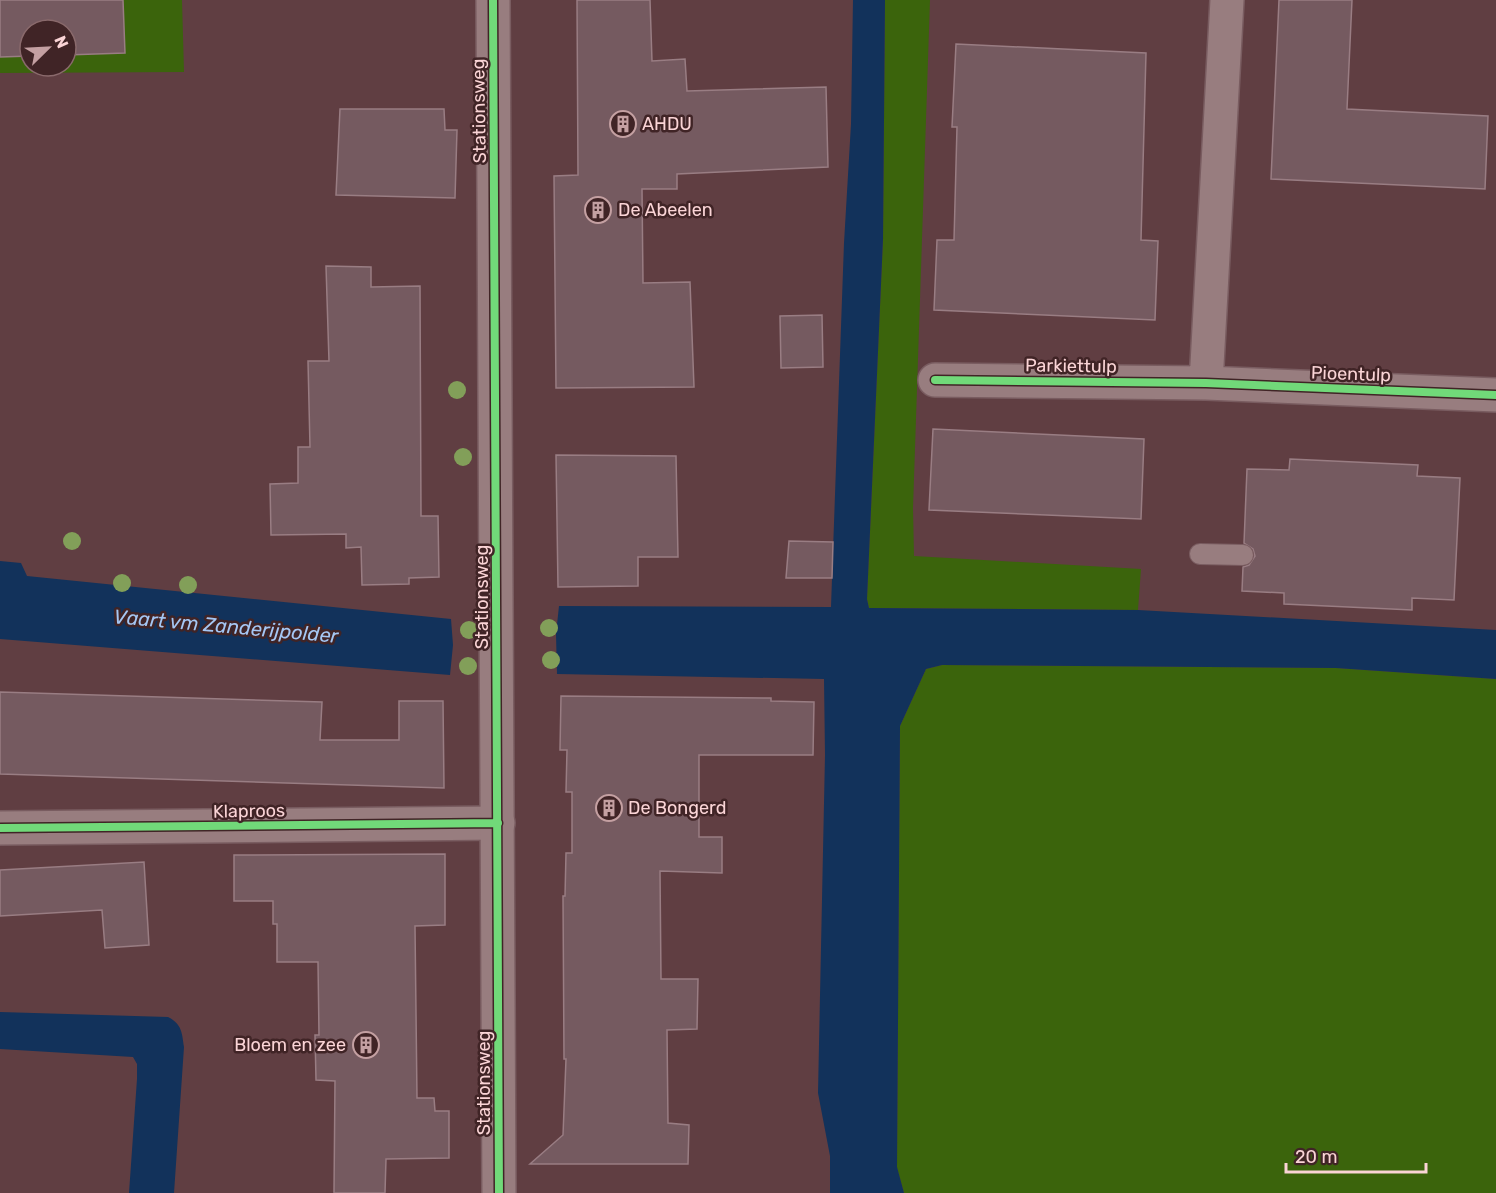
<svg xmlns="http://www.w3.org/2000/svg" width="1496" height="1193" font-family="Rubik,sans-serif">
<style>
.green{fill:#3b640c;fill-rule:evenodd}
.water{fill:#12325b}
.building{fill:#755a60;stroke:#997d83;stroke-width:1.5}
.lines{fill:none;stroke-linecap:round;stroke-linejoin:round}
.service-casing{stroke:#795c60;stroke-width:22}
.minor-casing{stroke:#795c60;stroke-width:36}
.tertiary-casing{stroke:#795c60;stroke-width:36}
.service{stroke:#987d7f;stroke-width:20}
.minor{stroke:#987d7f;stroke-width:33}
.tertiary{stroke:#987d7f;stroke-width:33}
.cycleway-casing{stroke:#402426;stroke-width:11}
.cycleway{stroke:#71d979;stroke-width:8}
.tree{fill:#829f59}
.labels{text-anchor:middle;stroke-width:5;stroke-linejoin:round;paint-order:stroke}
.street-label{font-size:18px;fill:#fad4d6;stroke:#402426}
.poi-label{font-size:18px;fill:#fad4d6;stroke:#402426;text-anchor:start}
.water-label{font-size:20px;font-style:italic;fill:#a5c7f4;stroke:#402426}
</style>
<rect width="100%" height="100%" fill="#603e42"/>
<path class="green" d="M 0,0 L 182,0 L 184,72 L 0,73 ZM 30,30 L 66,30 L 66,66 L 30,66 Z
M 885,0 L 930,0 L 913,508 L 914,556 L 1141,569 L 1138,610 L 869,608 L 867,599 L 883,239 Z
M 942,665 L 1336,668 L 1496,679 L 1496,1193 L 904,1193 L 897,1168 L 900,726 L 926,669 Z"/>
<path class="water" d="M 853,0 L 885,0 L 883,239 L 867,599 L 869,608 L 1138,610 L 1496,630 L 1496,679 L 1336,668 L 942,665 L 926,669 L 900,726 L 897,1167 L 904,1193 L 830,1193 L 830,1156 L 818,1093 L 825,755 L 824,679 L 557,674 L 556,634 L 559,606 L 831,607 L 844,243 L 851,124 Z
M 0,561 L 21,563 L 27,576 L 451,619 L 453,645 L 450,675 L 0,639 Z
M 0,1012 L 168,1017 C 182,1024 182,1033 184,1047 L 174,1193 L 129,1193 L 137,1079 L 137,1064 L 133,1057 L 0,1049 Z"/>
<path class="building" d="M 0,0 L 123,0 L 125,53 L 66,55 L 66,30 L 30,30 L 30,56 L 0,57 Z
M 577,0 L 650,0 L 652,61 L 685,59 L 687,91 L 826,87 L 828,167 L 677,174 L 677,189 L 642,189 L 643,283 L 690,282 L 694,387 L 556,388 L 554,176 L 578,175 Z
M 1279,0 L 1352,0 L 1347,109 L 1488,116 L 1485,189 L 1271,179 Z
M 956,44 L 1146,53 L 1141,240 L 1158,241 L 1155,320 L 934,310 L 937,240 L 954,240 L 957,127 L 952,127 Z
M 340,109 L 444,109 L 445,130 L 457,130 L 455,198 L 336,195 Z
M 326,266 L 371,267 L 371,287 L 420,286 L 421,516 L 438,516 L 439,577 L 409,578 L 409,584 L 362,585 L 361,547 L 346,548 L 346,534 L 271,535 L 270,484 L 298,483 L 298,447 L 310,447 L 308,361 L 329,361 Z
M 822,315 L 823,367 L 781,368 L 780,316 Z
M 933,429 L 1144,439 L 1141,519 L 929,510 Z
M 556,455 L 676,456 L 678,557 L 638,557 L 638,586 L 558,587 Z
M 1290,459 L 1418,465 L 1417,476 L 1460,478 L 1454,600 L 1412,598 L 1412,610 L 1284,604 L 1284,593 L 1242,591 L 1243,567 L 1249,565 L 1255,556 L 1253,549 L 1244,543 L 1247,469 L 1289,470 Z
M 789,541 L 833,542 L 832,578 L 786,578 Z
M 0,692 L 322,702 L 320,740 L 399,740 L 399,701 L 443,701 L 444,788 L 0,774 Z
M 561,696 L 771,698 L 771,701 L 814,702 L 813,755 L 699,755 L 699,837 L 722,837 L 722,873 L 660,871 L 661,979 L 698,979 L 697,1029 L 667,1030 L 668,1123 L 689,1125 L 688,1164 L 530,1164 L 563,1135 L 566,1059 L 564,1059 L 563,896 L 565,896 L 566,853 L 572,853 L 572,792 L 566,792 L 567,750 L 560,750 Z
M 445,854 L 445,925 L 415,926 L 417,1098 L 434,1098 L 435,1111 L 449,1111 L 449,1158 L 386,1159 L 385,1193 L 334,1193 L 335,1081 L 316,1080 L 315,1035 L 319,1035 L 318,962 L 277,962 L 277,924 L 273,924 L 273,901 L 234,901 L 234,855 Z
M 144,862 L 149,945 L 105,948 L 102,910 L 0,916 L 0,870 Z"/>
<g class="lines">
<defs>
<path id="service" d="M 1200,554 L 1243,555"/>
<path id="minor" d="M 935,380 L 1206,383 L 1496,395
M 1206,383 L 1227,0
M 0,828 L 498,823"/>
<path id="tertiary" d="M 493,0 L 499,1193"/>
</defs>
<use href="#service" class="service-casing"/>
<use href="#minor" class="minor-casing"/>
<use href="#tertiary" class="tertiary-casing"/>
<use href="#service" class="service"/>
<use href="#minor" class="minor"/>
<use href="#tertiary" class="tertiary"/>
<defs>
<path id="cycleway" d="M 493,0 L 499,1193
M 935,380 L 1206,383 L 1496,395
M 0,828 L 498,823"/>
</defs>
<use href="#cycleway" class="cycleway-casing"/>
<use href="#cycleway" class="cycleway"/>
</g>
<g class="tree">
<circle cx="457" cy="390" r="9"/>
<circle cx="463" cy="457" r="9"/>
<circle cx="72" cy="541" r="9"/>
<circle cx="122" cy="583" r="9"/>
<circle cx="188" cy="585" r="9"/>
<circle cx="549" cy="628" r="9"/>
<circle cx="469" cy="630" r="9"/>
<circle cx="551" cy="660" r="9"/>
<circle cx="468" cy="666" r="9"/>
</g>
<defs>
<symbol id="building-ring" viewBox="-11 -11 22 22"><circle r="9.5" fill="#402426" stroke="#c4a0a2" stroke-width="1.5"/><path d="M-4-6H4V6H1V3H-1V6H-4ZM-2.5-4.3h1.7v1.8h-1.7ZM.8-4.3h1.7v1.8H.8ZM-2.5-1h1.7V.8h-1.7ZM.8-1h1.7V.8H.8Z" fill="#c4a0a2"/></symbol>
</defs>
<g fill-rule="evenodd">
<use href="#building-ring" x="608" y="109" width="30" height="30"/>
<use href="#building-ring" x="583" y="195" width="30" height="30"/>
<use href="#building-ring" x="594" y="793" width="30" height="30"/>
<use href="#building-ring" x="351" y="1030" width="30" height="30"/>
</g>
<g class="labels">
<g class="street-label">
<text transform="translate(479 111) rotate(-91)" y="6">Stationsweg</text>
<text transform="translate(1071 366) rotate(1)" y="6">Parkiettulp</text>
<text transform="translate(1351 374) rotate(2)" y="6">Pioentulp</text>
<text transform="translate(482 597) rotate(-90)" y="6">Stationsweg</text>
<text transform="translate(249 811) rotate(-1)" y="6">Klaproos</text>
<text transform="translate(484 1083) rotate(-90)" y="6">Stationsweg</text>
</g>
<g class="poi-label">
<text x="642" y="130">AHDU</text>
<text x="618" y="216">De Abeelen</text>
<text x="628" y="814">De Bongerd</text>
<text x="346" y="1051" text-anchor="end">Bloem en zee</text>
</g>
<g class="water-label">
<text transform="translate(226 626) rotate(5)" y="7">Vaart vm Zanderijpolder</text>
</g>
</g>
<g transform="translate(48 48) rotate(66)"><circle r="28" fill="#402426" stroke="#8a6a6c" stroke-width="1.5"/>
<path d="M0-4.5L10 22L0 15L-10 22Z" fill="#c4a0a2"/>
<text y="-9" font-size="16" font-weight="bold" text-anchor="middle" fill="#fad4d6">N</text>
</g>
<path d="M1286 1163v9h140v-9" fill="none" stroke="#fad4d6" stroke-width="3"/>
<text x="1295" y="1163" font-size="18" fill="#fad4d6" stroke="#402426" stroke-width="4.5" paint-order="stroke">20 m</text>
</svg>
